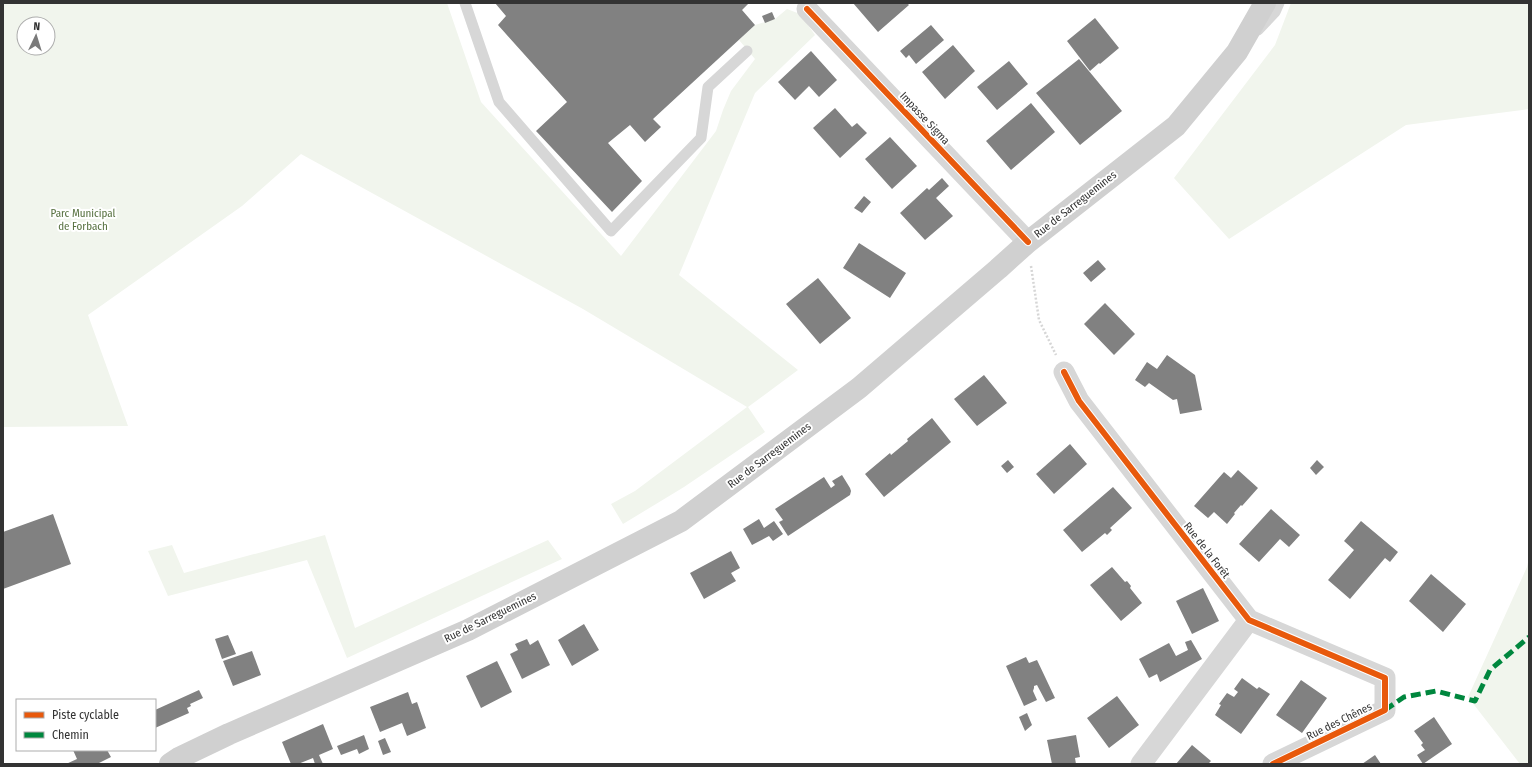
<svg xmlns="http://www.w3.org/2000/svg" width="1532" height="767" font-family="'Fira Sans Condensed',sans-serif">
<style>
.green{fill:#f1f5ed;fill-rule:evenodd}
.building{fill:#818181}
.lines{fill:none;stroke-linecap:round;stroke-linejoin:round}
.path{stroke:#d6d6d6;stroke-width:2.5;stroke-dasharray:2 2;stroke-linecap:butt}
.lane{stroke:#d7d7d7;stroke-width:11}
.street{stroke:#d7d7d7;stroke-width:21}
.secondary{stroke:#d0d0d0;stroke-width:22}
.quiet{stroke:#00873e;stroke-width:5;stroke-dasharray:10 5;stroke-linecap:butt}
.cycleway-casing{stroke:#fff;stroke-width:8}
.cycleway{stroke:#e8590c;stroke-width:6}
.labels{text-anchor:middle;stroke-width:4;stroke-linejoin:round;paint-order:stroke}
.street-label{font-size:11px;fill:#333;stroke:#fff}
.park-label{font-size:11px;fill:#56703f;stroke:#fff}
</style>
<rect width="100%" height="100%" fill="#fff"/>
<path class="green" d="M 3,3 L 447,3 L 481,102 L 621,256 L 716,131 L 723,110 L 731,91 L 755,59 L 739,40 L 755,25 L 775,19 L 787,9 L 800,14 L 815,35 L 755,93 L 679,275 L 798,370 L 748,407 L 765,432 L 684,487 L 623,524 L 611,504 L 635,491 L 747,407 L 583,309 L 301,154 L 242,206 L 88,315 L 128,426 L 3,427 ZM 24,24 L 48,24 L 48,48 L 24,48 Z
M 1291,3 L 1529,3 L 1529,109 L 1406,125 L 1229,239 L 1174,178 L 1275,45 Z
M 325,535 L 355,628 L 548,540 L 562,559 L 347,658 L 307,560 L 168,596 L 148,551 L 172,545 L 184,573 Z
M 1529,558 L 1529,764 L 1520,764 L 1468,697 L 1527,567 Z"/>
<path class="building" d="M 495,3 L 749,3 L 742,10 L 755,25 L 653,119 L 661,127 L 645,142 L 630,125 L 608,143 L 642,181 L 612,212 L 536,131 L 567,102 L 498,25 L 506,16 Z
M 853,3 L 907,3 L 909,5 L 878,32 Z
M 772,12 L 775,19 L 765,23 L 762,16 Z
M 1095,18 L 1119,48 L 1100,64 L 1099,63 L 1090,71 L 1067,41 Z
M 931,25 L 944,40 L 916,64 L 909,55 L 906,58 L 900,51 Z
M 953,45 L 975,71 L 945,99 L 922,72 Z
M 811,51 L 837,80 L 819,97 L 809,86 L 795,100 L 778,82 Z
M 1079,59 L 1122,111 L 1080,145 L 1036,93 Z
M 1009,61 L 1028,84 L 997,110 L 977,87 Z
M 1031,103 L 1055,132 L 1011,170 L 986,141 Z
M 835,108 L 852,127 L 857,123 L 867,133 L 840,158 L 813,128 Z
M 890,137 L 917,166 L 892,189 L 865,159 Z
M 942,178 L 949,186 L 936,198 L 953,216 L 925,240 L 900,213 L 927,188 L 929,190 Z
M 864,196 L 871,202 L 862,213 L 854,208 Z
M 859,243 L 906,273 L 890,298 L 843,268 Z
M 1098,260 L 1106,269 L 1091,282 L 1083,273 Z
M 818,278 L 851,318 L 820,344 L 786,304 Z
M 1105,303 L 1135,334 L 1114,355 L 1084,324 Z
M 1167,355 L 1195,375 L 1202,410 L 1180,414 L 1177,399 L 1173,400 L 1149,383 L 1145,387 L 1135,380 L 1147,362 L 1157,369 Z
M 984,375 L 1007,403 L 977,426 L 954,399 Z
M 932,418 L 951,442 L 884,497 L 865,474 L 890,453 L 891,455 L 908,441 L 907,439 Z
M 1070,444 L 1087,464 L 1054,494 L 1036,474 Z
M 1008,460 L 1014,467 L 1007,473 L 1001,466 Z
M 1317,460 L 1324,467 L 1316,475 L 1310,468 Z
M 1238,470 L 1258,488 L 1242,506 L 1241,505 L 1234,513 L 1235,514 L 1227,524 L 1214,512 L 1208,518 L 1194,506 L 1224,472 L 1231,478 Z
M 842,475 L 850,488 L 851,491 L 850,495 L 788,536 L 779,522 L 783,520 L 775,509 L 824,477 L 831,488 L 835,485 L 832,481 Z
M 1113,487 L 1132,508 L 1110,528 L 1112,530 L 1107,535 L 1105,533 L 1082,552 L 1063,530 Z
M 1271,509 L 1300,535 L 1289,547 L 1280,539 L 1259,562 L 1239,544 Z
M 53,514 L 71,564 L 3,589 L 3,532 Z
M 759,519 L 764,528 L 774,521 L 783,534 L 773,541 L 769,536 L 752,545 L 743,529 Z
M 1361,521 L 1398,552 L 1390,562 L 1385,558 L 1350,599 L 1328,580 L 1354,550 L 1344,541 Z
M 731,551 L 740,568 L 731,573 L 736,581 L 704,599 L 690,573 Z
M 1112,567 L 1125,582 L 1127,581 L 1131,586 L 1130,588 L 1142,603 L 1121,621 L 1090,585 Z
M 1431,574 L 1466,604 L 1443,632 L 1409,601 Z
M 1203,588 L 1219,621 L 1192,634 L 1176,601 Z
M 584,624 L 599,650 L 572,666 L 558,640 Z
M 228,635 L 236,654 L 222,659 L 215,639 Z
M 527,639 L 530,645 L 538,640 L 550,665 L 522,679 L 510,654 L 518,650 L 515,644 Z
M 1191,640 L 1202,659 L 1160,682 L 1157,674 L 1149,678 L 1139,659 L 1169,643 L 1176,656 L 1188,650 L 1185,642 Z
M 252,651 L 261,675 L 233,686 L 223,661 Z
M 1026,657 L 1029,663 L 1037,660 L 1055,698 L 1046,702 L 1037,685 L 1034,686 L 1034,688 L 1033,691 L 1037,700 L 1024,706 L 1006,666 Z
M 497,661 L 512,692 L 481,708 L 466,676 Z
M 1242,678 L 1257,689 L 1259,687 L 1270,694 L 1241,734 L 1215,715 L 1221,705 L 1219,704 L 1227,693 L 1234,697 L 1238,692 L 1234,689 Z
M 1301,680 L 1327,698 L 1302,733 L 1276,715 Z
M 199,690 L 203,698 L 190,704 L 191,706 L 187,708 L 189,713 L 155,728 L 155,710 Z
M 408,692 L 412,704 L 417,702 L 426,728 L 407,736 L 402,723 L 380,732 L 370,707 Z
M 1117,696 L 1139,725 L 1109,748 L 1087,718 Z
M 1027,713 L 1032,725 L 1025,731 L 1019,717 Z
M 1434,717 L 1452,744 L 1423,764 L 1417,755 L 1425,750 L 1421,745 L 1423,743 L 1414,731 Z
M 323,724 L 333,749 L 319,755 L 323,764 L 315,764 L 313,758 L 298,764 L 291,764 L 282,742 Z
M 364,735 L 369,749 L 359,754 L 357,749 L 341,755 L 337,746 Z
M 1076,735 L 1080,757 L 1075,758 L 1076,764 L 1052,764 L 1047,740 Z
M 385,738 L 391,752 L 383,755 L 378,741 Z
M 1192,745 L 1211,761 L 1208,764 L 1176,764 Z
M 73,750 L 107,750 L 111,757 L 97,764 L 66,764 L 77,759 Z
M 1375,755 L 1381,764 L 1362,764 Z"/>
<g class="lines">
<path class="path" d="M 1031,266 L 1039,320 L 1056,355"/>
<path class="lane" d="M 465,3 L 499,102 L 611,231 L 701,138 L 708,87 L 747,51
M 1258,30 L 1275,12 L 1279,3"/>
<path class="street" d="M 807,9 L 1028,242
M 1064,372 L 1079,401 L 1249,620 L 1385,678 L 1385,710 L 1273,764
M 1141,764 L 1249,620"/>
<path class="secondary" d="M 170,764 L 179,758 L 229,734 L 468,630 L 681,521 L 859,388 L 998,269 L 1028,242 L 1176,126 L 1237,52 L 1265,3"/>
<path class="quiet" d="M 1385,710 L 1404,697 L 1436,691 L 1475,701 L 1490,670 L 1529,637"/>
<defs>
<path id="cycleway" d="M 807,9 L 1028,242
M 1064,372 L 1079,401 L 1249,620 L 1385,678 L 1385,710 L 1273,764"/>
</defs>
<use href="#cycleway" class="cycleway-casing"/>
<use href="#cycleway" class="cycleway"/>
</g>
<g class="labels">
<g class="street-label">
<text transform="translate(925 118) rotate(47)" y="4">Impasse Sigma</text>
<text transform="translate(1075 204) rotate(-38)" y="4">Rue de Sarreguemines</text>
<text transform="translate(769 455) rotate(-37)" y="4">Rue de Sarreguemines</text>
<text transform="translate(1207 550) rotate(52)" y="4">Rue de la Forêt</text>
<text transform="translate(490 617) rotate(-26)" y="4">Rue de Sarreguemines</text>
<text transform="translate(1339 721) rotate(-26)" y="4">Rue des Chênes</text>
</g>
<g class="park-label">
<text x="83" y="217">Parc Municipal<tspan x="83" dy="13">de Forbach</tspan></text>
</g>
</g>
<rect width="1532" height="767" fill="none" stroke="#333333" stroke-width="8"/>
<rect x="16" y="699" width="140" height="52" fill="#ffffff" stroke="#adadad"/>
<rect x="24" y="712" width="20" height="6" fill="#e8590c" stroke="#adadad"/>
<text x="52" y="719" font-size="12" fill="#333333">Piste cyclable</text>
<rect x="24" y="732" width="20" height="6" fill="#00873e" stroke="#adadad"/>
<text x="52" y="739" font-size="12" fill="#333333">Chemin</text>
<g transform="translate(36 36) rotate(4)"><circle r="19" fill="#ffffff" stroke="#adadad"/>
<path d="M0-3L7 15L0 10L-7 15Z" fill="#7a7a7a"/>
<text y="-6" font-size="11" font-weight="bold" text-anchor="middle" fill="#333333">N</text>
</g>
</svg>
